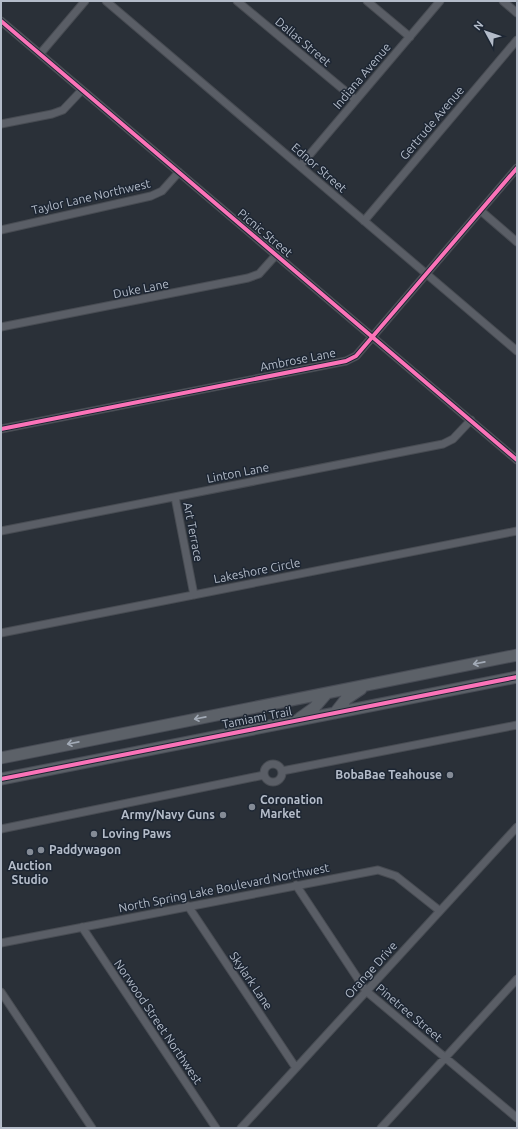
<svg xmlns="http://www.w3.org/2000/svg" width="518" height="1129" font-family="Ubuntu,sans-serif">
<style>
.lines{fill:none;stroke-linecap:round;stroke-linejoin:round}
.street-casing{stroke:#484c53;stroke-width:9}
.primary-casing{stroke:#484c55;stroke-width:13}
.street{stroke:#5a5e66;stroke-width:7}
.primary{stroke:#5c6168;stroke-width:11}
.cycleway-casing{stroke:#1d2633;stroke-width:6}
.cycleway{stroke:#fb73b8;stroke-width:4}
.oneway{stroke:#a2aab6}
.poi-dot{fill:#848b96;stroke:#1d2633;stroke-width:1.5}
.labels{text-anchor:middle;stroke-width:3;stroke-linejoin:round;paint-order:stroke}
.street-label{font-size:12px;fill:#b4bcc9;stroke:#1d2633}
.poi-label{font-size:12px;font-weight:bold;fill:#b4bcc9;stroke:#1d2633;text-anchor:start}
</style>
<rect width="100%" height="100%" fill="#2a3038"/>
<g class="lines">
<defs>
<path id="street" d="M 106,1 L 517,351
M 237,1 L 356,100
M 367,1 L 410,37
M 503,1 L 517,13
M 1,21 L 517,460
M 40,54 L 85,1
M 1,124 L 52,114 L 63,110 L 82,90
M 300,166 L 440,1
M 481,211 L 517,242
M 364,221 L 517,40
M 1,230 L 151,196 L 162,191 L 179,172
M 1,327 L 248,278 L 259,274 L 276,255
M 1,429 L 346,361 L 356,356 L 517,168
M 175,497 L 194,595
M 1,531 L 443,444 L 453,439 L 471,420
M 1,633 L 517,531
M264 773a9 9 0 1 1 18 0a9 9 0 1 1-18 0Z
M 282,771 L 517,725
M 1,829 L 264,775
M 296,885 L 366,991 L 517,1118
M 188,906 L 296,1068
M 82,927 L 216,1128
M 1,943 L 378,870 L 396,876 L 440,911
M 1,992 L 92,1128
M 241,1128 L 517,827
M 381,1128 L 517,979"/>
<path id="primary" d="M 335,713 L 346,699 L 361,689
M 300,718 L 314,708 L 327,693
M 1,758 L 517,655
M 1,779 L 517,677"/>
</defs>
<use href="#street" class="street-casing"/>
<use href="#primary" class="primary-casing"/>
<use href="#street" class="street"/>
<use href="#primary" class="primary"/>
<defs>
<path id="cycleway" d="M 1,21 L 517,460
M 1,429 L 346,361 L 356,356 L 517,168
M 1,779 L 517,677"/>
</defs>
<use href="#cycleway" class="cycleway-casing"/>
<use href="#cycleway" class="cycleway"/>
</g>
<defs><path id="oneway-shaft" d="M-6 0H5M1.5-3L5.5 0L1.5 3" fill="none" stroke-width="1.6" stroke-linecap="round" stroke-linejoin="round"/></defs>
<g class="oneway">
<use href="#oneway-shaft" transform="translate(479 663) rotate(169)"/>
<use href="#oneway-shaft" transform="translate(200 718) rotate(169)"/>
<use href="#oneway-shaft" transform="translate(73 743) rotate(169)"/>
</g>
<g class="poi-dot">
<circle cx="450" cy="775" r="4"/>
<circle cx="252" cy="807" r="4"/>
<circle cx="223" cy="815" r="4"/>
<circle cx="94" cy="834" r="4"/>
<circle cx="41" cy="850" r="4"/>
<circle cx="30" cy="852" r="4"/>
</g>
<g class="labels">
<g class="street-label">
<text transform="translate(303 42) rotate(40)" y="4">Dallas Street</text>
<text transform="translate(362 76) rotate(-50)" y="4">Indiana Avenue</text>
<text transform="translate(432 123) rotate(-50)" y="4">Gertrude Avenue</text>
<text transform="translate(319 168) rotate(41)" y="4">Ednor Street</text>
<text transform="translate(91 197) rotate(-13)" y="4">Taylor Lane Northwest</text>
<text transform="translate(265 233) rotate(40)" y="4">Picnic Street</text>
<text transform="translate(141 289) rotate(-11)" y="4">Duke Lane</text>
<text transform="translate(298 360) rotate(-11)" y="4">Ambrose Lane</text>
<text transform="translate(238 473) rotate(-11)" y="4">Linton Lane</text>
<text transform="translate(193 532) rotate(79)" y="4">Art Terrace</text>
<text transform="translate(257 571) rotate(-11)" y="4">Lakeshore Circle</text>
<text transform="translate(257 718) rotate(-11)" y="4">Tamiami Trail</text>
<text transform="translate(224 888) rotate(-11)" y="4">North Spring Lake Boulevard Northwest</text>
<text transform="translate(371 970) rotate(-48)" y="4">Orange Drive</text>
<text transform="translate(251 981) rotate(56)" y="4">Skylark Lane</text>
<text transform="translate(409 1013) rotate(40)" y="4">Pinetree Street</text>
<text transform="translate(158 1022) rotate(56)" y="4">Norwood Street Northwest</text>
</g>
<g class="poi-label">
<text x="442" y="779" text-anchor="end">BobaBae Teahouse</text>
<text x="260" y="804">Coronation<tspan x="260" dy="14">Market</tspan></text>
<text x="215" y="819" text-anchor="end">Army/Navy Guns</text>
<text x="102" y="838">Loving Paws</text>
<text x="49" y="854">Paddywagon</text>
<text x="30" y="870" text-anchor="middle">Auction<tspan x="30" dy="14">Studio</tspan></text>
</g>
</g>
<rect width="518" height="1129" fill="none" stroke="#b4bcc9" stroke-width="4"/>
<g transform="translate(486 32) rotate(310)" stroke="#1d2633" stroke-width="3" paint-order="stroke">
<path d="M0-3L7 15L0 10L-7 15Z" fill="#b4bcc9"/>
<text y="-6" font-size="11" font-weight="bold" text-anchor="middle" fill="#b4bcc9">N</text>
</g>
</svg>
